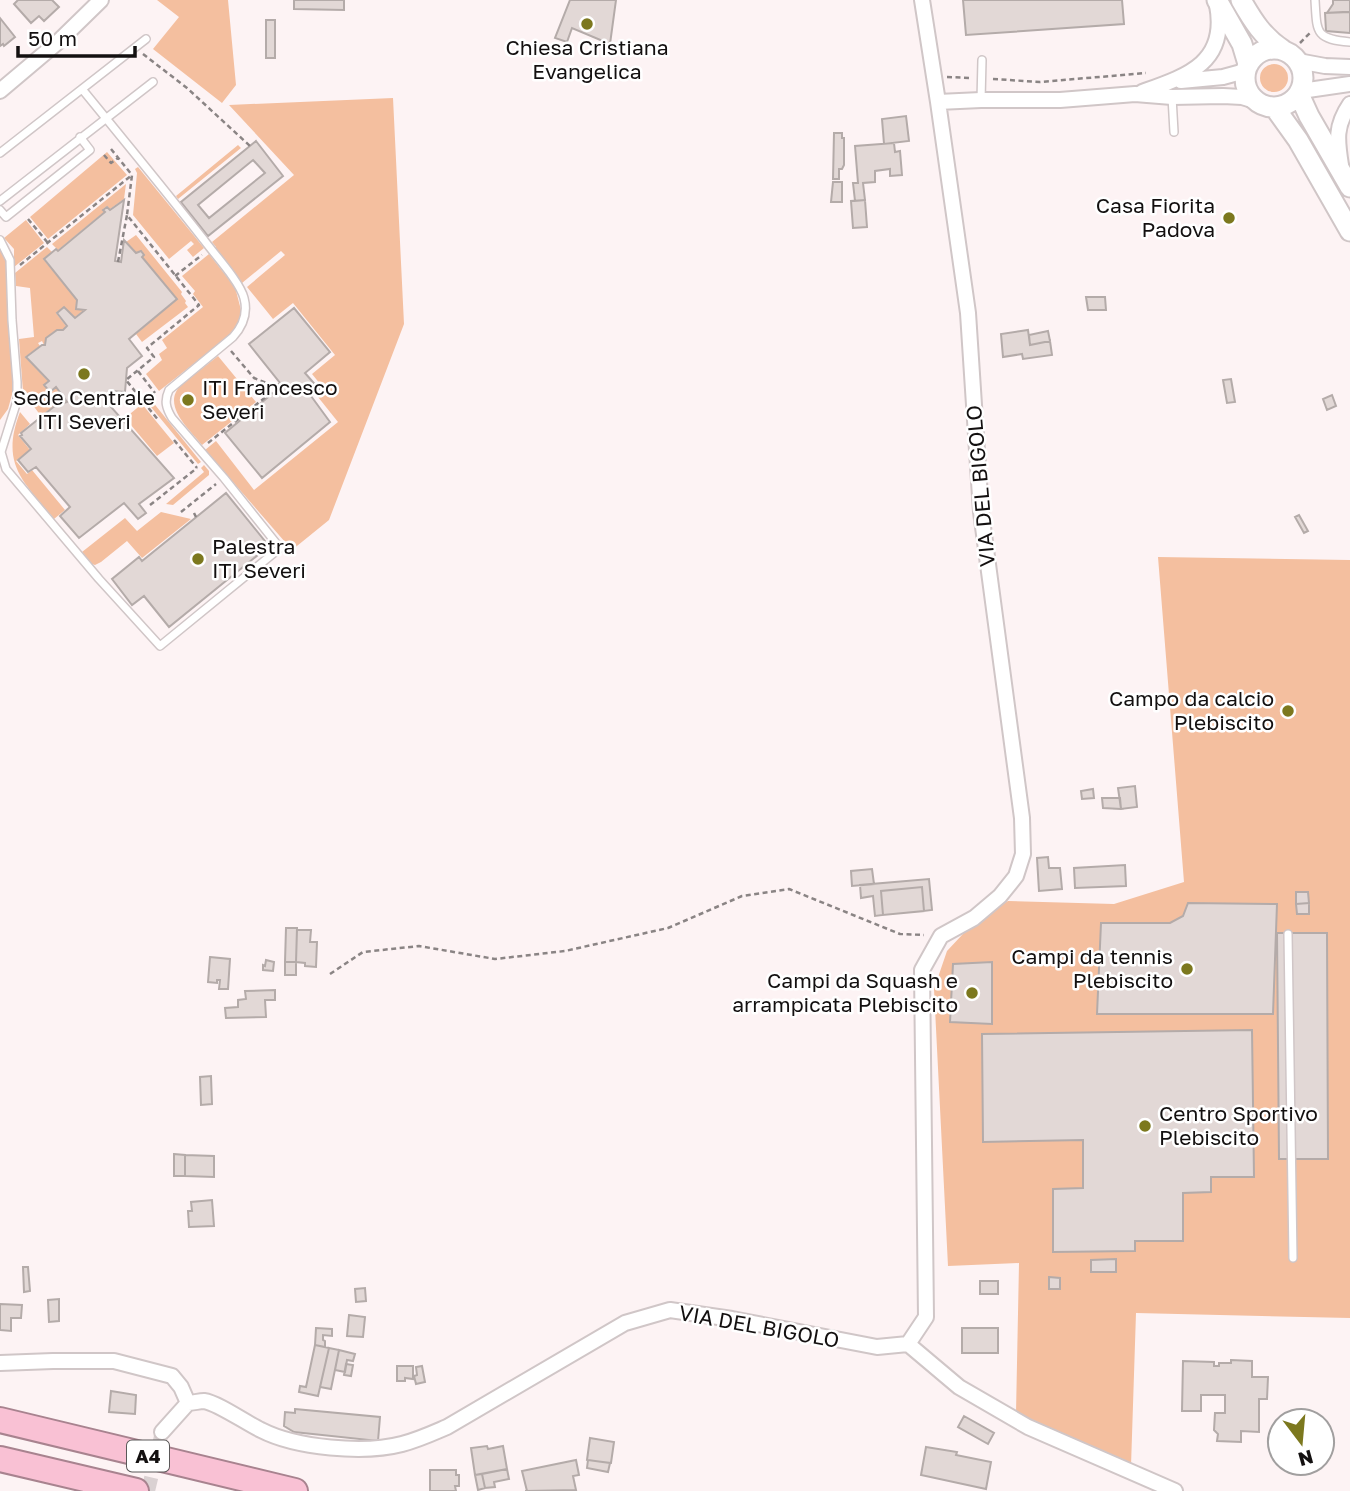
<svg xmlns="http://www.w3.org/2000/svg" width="1350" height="1491" font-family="'Golos Text',sans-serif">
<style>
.green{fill:#f4bf9f}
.building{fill:#e2d8d6;stroke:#b4aba9;stroke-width:2;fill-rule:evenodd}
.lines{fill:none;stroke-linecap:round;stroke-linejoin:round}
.street-tunnel{stroke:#dad1d2;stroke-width:14;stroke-dasharray:14 7;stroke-linecap:butt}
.lane-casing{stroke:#d0c6c7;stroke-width:10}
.street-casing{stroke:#d0c6c7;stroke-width:18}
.secondary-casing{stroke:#d0c6c7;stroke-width:23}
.highway-casing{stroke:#a8838f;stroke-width:28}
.path{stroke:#8a8484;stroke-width:2.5;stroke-dasharray:5 3.5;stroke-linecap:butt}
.lane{stroke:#fff;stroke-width:7}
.street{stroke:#fff;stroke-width:14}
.secondary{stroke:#fff;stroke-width:19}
.highway{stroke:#f9c1d4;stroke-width:24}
.poi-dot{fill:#7c781e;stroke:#fff;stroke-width:2.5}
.labels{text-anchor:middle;stroke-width:5;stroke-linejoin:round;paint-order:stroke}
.shield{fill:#fff;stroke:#5a5858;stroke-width:2}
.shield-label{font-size:19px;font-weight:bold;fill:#131010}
.poi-label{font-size:21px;fill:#131010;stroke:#fff;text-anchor:end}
.street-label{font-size:21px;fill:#131010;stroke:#fff}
</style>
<rect width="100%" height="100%" fill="#fdf3f4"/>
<path class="green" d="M 157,0 L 228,0 L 236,85 L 222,103 L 153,49 L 179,17 Z
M1260 78a14 14 0 1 1 28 0a14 14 0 1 1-28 0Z
M 393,98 L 404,324 L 329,520 L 292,550 L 205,450 L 216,441 L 254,490 L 338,422 L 318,397 L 325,390 L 312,374 L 335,355 L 293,303 L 273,319 L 247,287 L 285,255 L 281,251 L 242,283 L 214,249 L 216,247 L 212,242 L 294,175 L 229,105 Z
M 238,145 L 241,148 L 178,199 L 176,196 Z
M 107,152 L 127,175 L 48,239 L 30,217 Z
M 138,167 L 204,248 L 193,257 L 187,250 L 194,244 L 191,241 L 169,259 L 133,215 L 137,173 L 135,169 Z
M 126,184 L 124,199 L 110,209 L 107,206 L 103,209 L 104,212 L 58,250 L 52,244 Z
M 26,220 L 44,243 L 14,267 L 14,249 L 4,238 Z
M 136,235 L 182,292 L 181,294 L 186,301 L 185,303 L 188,307 L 142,342 L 136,334 L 177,299 L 142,257 L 144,255 L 142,251 L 136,253 L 126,242 Z
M 47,247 L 52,252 L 44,260 L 77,300 L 76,309 L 84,310 L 75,317 L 64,307 L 56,313 L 66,326 L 63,330 C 53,329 47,336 44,345 L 42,341 L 38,343 L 40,346 L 25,357 L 48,381 L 44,385 L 50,392 L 56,388 L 66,401 L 64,403 L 61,400 L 41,416 L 23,392 L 19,339 L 34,337 L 30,288 L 16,286 L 15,273 Z
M 0,249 L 6,260 L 13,391 L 8,409 L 0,420 Z
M 209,254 L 235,287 L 241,310 L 247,322 L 240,319 L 236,329 L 228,337 L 159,391 L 146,374 L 162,360 L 159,354 L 167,348 L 162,340 L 203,307 L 193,294 L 195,291 L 182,276 Z
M 218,356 L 256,402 L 202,445 C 189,429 161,405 181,385 Z
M 152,396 L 152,401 L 201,462 L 198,464 L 146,401 Z
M 142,404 L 174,443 L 157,456 L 125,418 Z
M 20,412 L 30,424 L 18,435 L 30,450 L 16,461 L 27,474 L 32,470 L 65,510 L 54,519 C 23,481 0,464 20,412 Z
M 204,465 L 209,471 L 209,475 L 173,505 L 166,504 L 204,472 L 201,468 Z
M 161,512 L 191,519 L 142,558 L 127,541 L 101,562 L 95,565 L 89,563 L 82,552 L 125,518 L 137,531 Z
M 1158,557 L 1350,560 L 1350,1318 L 1136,1313 L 1131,1466 L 1016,1413 L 1019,1263 L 948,1266 L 934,989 L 947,951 L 976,920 L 1008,901 L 1114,904 L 1184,882 Z"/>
<path class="building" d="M 18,0 L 52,0 L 59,7 L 44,21 L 39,16 L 31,23 L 14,4 Z
M 294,0 L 344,0 L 344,10 L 294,9 Z
M 570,0 L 616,0 L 610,44 L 572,28 L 567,42 L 555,38 Z
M 963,0 L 1122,0 L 1124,24 L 966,35 Z
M 1333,0 L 1350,0 L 1350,12 L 1327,13 L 1333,4 Z
M 1343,12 L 1350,12 L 1350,33 L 1326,31 L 1325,13 Z
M 0,18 L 15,37 L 4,46 L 3,44 L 0,46 Z
M 266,20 L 275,20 L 275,58 L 266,58 Z
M 906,116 L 909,141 L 884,144 L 882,119 Z
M 834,133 L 842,133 L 842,138 L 844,138 L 844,165 L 842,169 L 839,169 L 839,179 L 833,179 Z
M 256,141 L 283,176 L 208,236 L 181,202 ZM 253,160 L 265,173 L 209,218 L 198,205 Z
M 894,143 L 895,152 L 900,151 L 902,175 L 890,176 L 890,169 L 875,171 L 875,182 L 863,183 L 865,200 L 855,201 L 853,183 L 858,183 L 855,146 Z
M 833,182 L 842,182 L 842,202 L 831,202 Z
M 124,200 L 115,261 L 121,262 L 124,240 L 136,253 L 141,251 L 144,255 L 142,257 L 177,299 L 129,339 L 142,356 L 127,368 L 125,392 L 113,391 L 111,407 L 174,478 L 139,504 L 146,513 L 138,519 L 124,503 L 79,538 L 60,516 L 70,507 L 36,467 L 28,472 L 18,460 L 31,449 L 20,436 L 22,435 L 21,433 L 61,401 L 64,403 L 67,402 L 56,387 L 50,392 L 44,385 L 49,381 L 26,357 L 42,345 L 45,345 L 46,338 L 57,330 L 63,330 L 67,326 L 57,313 L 64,307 L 75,318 L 85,310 L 76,309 L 77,300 L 44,259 L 56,249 L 58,251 L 105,212 L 103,210 L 107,207 L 110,210 Z
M 865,200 L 867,227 L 853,228 L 851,201 Z
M 1086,297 L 1105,297 L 1106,310 L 1088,310 Z
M 294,308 L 330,352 L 305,373 L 319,389 L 311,396 L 330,422 L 262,478 L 225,433 L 279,388 L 276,385 L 280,383 L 249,344 Z
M 1028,330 L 1030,345 L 1050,341 L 1052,355 L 1023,359 L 1022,354 L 1003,357 L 1001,334 Z
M 1048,331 L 1050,341 L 1030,345 L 1029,335 Z
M 1231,379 L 1235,402 L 1227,403 L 1223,380 Z
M 1332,395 L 1336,406 L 1327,410 L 1323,399 Z
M 226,493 L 269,546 L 169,627 L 144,596 L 132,605 L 112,579 L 139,557 L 142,561 Z
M 1299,515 L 1308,531 L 1304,533 L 1295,517 Z
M 1135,786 L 1137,807 L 1121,809 L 1118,788 Z
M 1093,789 L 1094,798 L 1082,799 L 1081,791 Z
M 1102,798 L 1120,798 L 1121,809 L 1103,808 Z
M 1048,857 L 1049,868 L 1060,868 L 1062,889 L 1039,891 L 1037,858 Z
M 1125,865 L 1126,886 L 1075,888 L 1074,868 Z
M 872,869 L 874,884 L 852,886 L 851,871 Z
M 929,879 L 932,910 L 924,911 L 922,887 L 881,891 L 883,915 L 875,916 L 873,896 L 861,898 L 860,885 Z
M 922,887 L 924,911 L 883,915 L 881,891 Z
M 1296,892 L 1308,892 L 1309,903 L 1296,904 Z
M 1188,903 L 1277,904 L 1273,1014 L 1097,1014 L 1101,923 L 1170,923 L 1183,916 Z
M 1309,903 L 1309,914 L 1297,914 L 1296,904 Z
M 286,928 L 297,928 L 296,962 L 285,962 Z
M 297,930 L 311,930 L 310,942 L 317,942 L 316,967 L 305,966 L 305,963 L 296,962 Z
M 1277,933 L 1327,933 L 1328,1159 L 1279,1159 Z
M 210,957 L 230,959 L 228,989 L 219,989 L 220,980 L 217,980 L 217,983 L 208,982 Z
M 266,960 L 274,962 L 273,971 L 263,970 L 263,965 L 265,966 Z
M 285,962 L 296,962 L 296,975 L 285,975 Z
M 992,962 L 992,1024 L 950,1022 L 953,964 Z
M 275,990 L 275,1000 L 265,1000 L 266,1017 L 226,1018 L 225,1008 L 238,1007 L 238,1000 L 246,999 L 245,991 Z
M 1252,1030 L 1254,1177 L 1211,1177 L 1211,1192 L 1183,1193 L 1183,1241 L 1135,1241 L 1135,1251 L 1053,1252 L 1053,1189 L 1083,1188 L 1083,1140 L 983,1142 L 982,1034 Z
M 211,1076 L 212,1104 L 201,1105 L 200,1077 Z
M 174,1154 L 185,1155 L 185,1176 L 174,1176 Z
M 185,1155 L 214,1156 L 214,1177 L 185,1176 Z
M 212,1200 L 214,1226 L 189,1227 L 188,1211 L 192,1211 L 191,1202 Z
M 1116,1259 L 1116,1272 L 1091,1272 L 1091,1260 Z
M 23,1267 L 28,1267 L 30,1291 L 24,1292 Z
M 1049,1277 L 1060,1278 L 1060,1289 L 1049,1289 Z
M 980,1281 L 998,1281 L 998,1294 L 980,1294 Z
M 365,1288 L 366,1301 L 356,1302 L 355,1289 Z
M 59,1299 L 59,1321 L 49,1322 L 48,1300 Z
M 0,1304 L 22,1305 L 21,1318 L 11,1318 L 11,1331 L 0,1330 Z
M 349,1315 L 365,1317 L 363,1337 L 347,1336 Z
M 316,1328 L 332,1329 L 332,1336 L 323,1335 L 323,1340 L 325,1341 L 325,1347 L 315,1345 Z
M 962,1328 L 998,1328 L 998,1353 L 962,1353 Z
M 315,1345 L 329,1348 L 318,1396 L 299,1392 L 300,1386 L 306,1387 Z
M 329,1348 L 339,1350 L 331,1389 L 320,1387 Z
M 339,1350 L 355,1354 L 353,1361 L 347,1360 L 345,1372 L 335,1370 Z
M 1231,1360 L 1252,1361 L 1252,1377 L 1268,1377 L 1267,1399 L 1259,1399 L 1259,1432 L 1241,1431 L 1241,1442 L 1217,1441 L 1218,1434 L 1214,1430 L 1215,1413 L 1225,1413 L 1225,1395 L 1201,1395 L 1201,1411 L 1182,1411 L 1183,1361 L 1214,1362 L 1214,1366 L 1219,1366 L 1219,1363 L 1231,1363 Z
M 346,1364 L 353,1365 L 351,1376 L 344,1375 Z
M 397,1366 L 413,1366 L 413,1379 L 405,1378 L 405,1381 L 397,1381 Z
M 422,1366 L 425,1382 L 416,1384 L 414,1376 L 417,1375 L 416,1367 Z
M 111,1391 L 136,1395 L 135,1414 L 109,1412 Z
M 295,1409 L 380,1417 L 378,1441 L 294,1432 L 284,1426 L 285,1412 L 295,1413 Z
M 964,1416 L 994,1433 L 988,1444 L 958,1427 Z
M 590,1438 L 614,1442 L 611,1463 L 587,1460 Z
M 487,1446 L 488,1449 L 503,1446 L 507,1469 L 475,1475 L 471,1448 Z
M 926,1447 L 957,1452 L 956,1455 L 991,1462 L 986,1489 L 921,1475 Z
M 576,1460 L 579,1475 L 573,1476 L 576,1490 L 525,1491 L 527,1491 L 522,1471 Z
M 588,1460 L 610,1463 L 608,1472 L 587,1468 Z
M 507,1469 L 509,1479 L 494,1482 L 495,1487 L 485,1488 L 482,1474 Z
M 430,1470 L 456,1470 L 456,1475 L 459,1475 L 459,1486 L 455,1486 L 456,1491 L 430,1491 Z
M 482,1474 L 485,1488 L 478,1490 L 475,1475 Z"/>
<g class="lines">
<path class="street-tunnel" d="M 148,1491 L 162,1432"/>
<defs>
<path id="lane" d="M 1315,0 C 1317,33 1315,39 1350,42
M 1172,97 L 1174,132
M 981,100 L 982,60
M 0,153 L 146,39
M 0,201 L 153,82
M 0,210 L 6,217 L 90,150 L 80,137
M 0,240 L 10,260 L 12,320 L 17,382 L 17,401 L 1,452 L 6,469 L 99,579 L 160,646 L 280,548 L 224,478 L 172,418 C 166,408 164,401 169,390 L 233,337 C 243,326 248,313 244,298 C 240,282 215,255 204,240 C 164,189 123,139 82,89
M 1288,934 L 1293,1258"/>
<path id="street" d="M 1298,61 L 1325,66 L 1350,67
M 1181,81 L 1223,77 L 1245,71
M 0,91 L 58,42 L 101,0
M 1301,91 L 1350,84
M 1142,92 C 1187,76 1228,63 1217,5
M 938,102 L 981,100 L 1060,100 L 1135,94 L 1172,97 L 1223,96 L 1242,97 L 1255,101
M 1341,165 C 1337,140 1335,126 1350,104
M 908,1344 L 959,1387 L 1028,1427 L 1175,1491
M 0,1363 L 53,1361 L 114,1361 L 172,1376 L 181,1387 L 188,1403
M 162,1432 L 188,1403 C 193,1403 199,1401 204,1401 C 218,1403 246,1423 261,1430 C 296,1448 364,1454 402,1444 C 418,1440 433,1433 447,1427 L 625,1323 L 670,1310 L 732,1319 L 877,1347 L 908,1344 L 926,1317 L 922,970 L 941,936 L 974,918 L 1000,896 L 1016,876 L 1023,854 L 1022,818 L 981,512 L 968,313 L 938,102 L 922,0"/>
<path id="secondary" d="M 1217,0 L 1242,44 L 1248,64
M 1241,0 C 1253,21 1263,37 1283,50
M1245 78a29 29 0 1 1 58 0a29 29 0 1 1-58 0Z
M 1299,94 L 1309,116 L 1350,187
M 1275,108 L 1298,140 L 1350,231"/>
<path id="highway" d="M 0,1420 L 295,1491
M 0,1459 L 136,1491"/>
</defs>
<use href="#lane" class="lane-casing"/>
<use href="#street" class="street-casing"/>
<use href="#secondary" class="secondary-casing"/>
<use href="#highway" class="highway-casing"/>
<path class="path" d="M 1300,43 L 1310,33
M 143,54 L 187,88 L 250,146
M 947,77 L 972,78
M 993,79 L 1040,82 L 1146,73
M 111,149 L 132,175 L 127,215 L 199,305 L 147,348 L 154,357 L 126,380 L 159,421
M 104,155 L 111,163 L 118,158
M 28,219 L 48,243
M 118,262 L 127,215
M 20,265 L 132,175
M 175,276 L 202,255
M 231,351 L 254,378 L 279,388
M 138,371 L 155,393
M 174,440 L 197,468
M 208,443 L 277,388
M 150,505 L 197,468
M 181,512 L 216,484
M 194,513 L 196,517
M 330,974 L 363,952 L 419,946 L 495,959 L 565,951 L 668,928 L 742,896 L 789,889 L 900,934 L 924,935"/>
<use href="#lane" class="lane"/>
<use href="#street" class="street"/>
<use href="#secondary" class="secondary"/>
<use href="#highway" class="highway"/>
</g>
<g class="poi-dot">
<circle cx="587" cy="24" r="7"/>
<circle cx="1229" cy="218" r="7"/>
<circle cx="84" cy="374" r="7"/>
<circle cx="188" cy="400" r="7"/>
<circle cx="198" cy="559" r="7"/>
<circle cx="1288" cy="711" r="7"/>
<circle cx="1187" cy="969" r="7"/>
<circle cx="972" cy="993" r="7"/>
<circle cx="1145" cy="1126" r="7"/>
</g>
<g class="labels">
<rect class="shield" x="127" y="1440.5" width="42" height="31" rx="5"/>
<g class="shield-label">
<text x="148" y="1463">A4</text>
</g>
<g class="poi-label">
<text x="587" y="55" text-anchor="middle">Chiesa Cristiana<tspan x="587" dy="24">Evangelica</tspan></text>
<text x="1215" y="213">Casa Fiorita<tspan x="1215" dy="24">Padova</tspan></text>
<text x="202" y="395" text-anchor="start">ITI Francesco<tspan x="202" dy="24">Severi</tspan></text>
<text x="84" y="405" text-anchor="middle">Sede Centrale<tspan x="84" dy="24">ITI Severi</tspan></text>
<text x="212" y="554" text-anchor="start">Palestra<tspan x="212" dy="24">ITI Severi</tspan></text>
<text x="1274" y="706">Campo da calcio<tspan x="1274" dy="24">Plebiscito</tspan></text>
<text x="1173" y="964">Campi da tennis<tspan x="1173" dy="24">Plebiscito</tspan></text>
<text x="958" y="988">Campi da Squash e<tspan x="958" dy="24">arrampicata Plebiscito</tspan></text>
<text x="1159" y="1121" text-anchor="start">Centro Sportivo<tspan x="1159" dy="24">Plebiscito</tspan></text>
</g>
<g class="street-label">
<text transform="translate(981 486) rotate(-95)" y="7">VIA DEL BIGOLO</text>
<text transform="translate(759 1327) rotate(10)" y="7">VIA DEL BIGOLO</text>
</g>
</g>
<g transform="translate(1301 1442) rotate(164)"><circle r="33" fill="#ffffff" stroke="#a19f9f" stroke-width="2"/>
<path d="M0-5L12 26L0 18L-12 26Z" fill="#7c781e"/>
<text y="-10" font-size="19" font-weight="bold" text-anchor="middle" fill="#131010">N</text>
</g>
<path d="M18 46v10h117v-10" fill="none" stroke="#131010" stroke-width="3.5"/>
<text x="28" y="46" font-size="21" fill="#131010" stroke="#ffffff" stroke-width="5" paint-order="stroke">50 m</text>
</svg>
